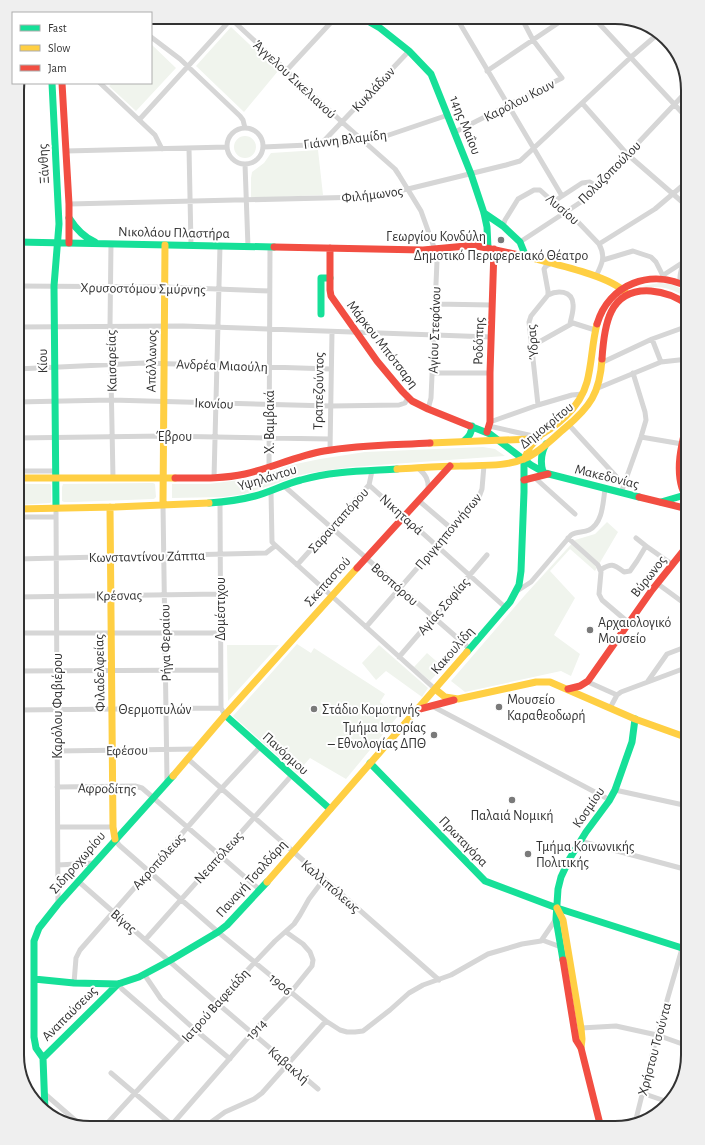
<svg xmlns="http://www.w3.org/2000/svg" width="705" height="1145" font-family="'Alegreya Sans',sans-serif">
<style>
.green{fill:#f0f4ed}
.lines{fill:none;stroke-linecap:round;stroke-linejoin:round}
.street{stroke:#d6d6d6;stroke-width:5}
.fast{stroke:#16e098;stroke-width:7}
.slow{stroke:#ffcf43;stroke-width:7}
.jam{stroke:#f24e42;stroke-width:7}
.poi-dot{fill:#7a7a7a;stroke:#fff;stroke-width:1.5}
.labels{text-anchor:middle;stroke-width:4;stroke-linejoin:round;paint-order:stroke}
.street-label{font-size:14px;fill:#323232;stroke:#fff}
.poi-label{font-size:14px;fill:#323232;stroke:#fff;text-anchor:start}
.rim{fill:none;stroke:#323232;stroke-width:2}
</style>
<rect width="100%" height="100%" fill="#fff"/>
<path class="green" d="M 231,27 L 278,71 L 244,112 L 196,66 Z
M 151,44 L 176,68 L 136,111 L 109,86 L 112,83 L 151,83 Z
M234 147a11 11 0 1 1 22 0a11 11 0 1 1-22 0Z
M 318,150 L 323,195 L 253,198 L 251,197 L 251,178 L 252,172 L 264,163 L 271,153 Z
M 660,283 L 671,284 L 688,292 L 688,299 C 679,292 669,288 658,287 C 652,287 647,288 642,286 Z
M 483,447 L 495,449 L 505,456 L 350,467 L 310,473 L 296,476 L 272,485 L 244,494 L 223,497 L 172,498 L 172,484 L 209,484 L 239,480 L 253,478 L 296,464 L 320,459 L 365,452 Z
M 153,483 L 155,484 L 156,497 L 154,499 L 73,502 L 64,502 L 62,501 L 62,487 L 63,484 Z
M 17,484 L 50,484 L 51,485 L 51,502 L 50,503 L 17,505 Z
M 607,522 L 618,532 L 595,571 L 570,549 L 550,571 L 575,598 L 554,635 L 580,654 L 571,676 L 561,671 L 465,692 L 451,681 L 525,595 L 575,540 L 595,534 Z
M 297,644 L 311,653 L 314,648 L 385,694 L 380,702 L 398,716 L 346,779 L 310,758 L 297,773 L 233,716 Z
M 227,645 L 279,645 L 228,701 Z
M 379,645 L 428,688 L 422,697 L 386,671 L 376,680 L 362,663 Z
M 427,653 L 443,667 L 430,681 L 414,667 Z"/>
<g class="lines">
<path class="street" d="M 229,17 L 342,122 L 395,169 L 399,175 L 421,211 L 435,250 L 437,261 L 431,398 L 428,409
M 456,17 L 562,196
M 593,17 L 688,119
M 151,37 L 180,59 L 240,116 L 243,120 L 245,128
M 286,71 L 336,17
M 487,71 L 567,17
M 100,83 L 155,135 L 162,149
M 582,103 L 627,154 L 688,207
M 139,120 L 231,19
M227 146a18 18 0 1 1 36 0a18 18 0 1 1-36 0Z
M 455,132 L 562,78 L 533,40 L 521,17
M 321,144 L 409,51
M 263,147 L 331,144 L 380,138 L 448,115
M 189,148 L 191,245
M 66,151 L 227,147
M 245,164 L 248,247
M 553,202 L 582,183 L 590,182 L 598,187
M 69,204 L 365,197 L 408,189 L 506,165 L 520,161 L 630,58 L 659,33
M 503,226 L 505,220 L 518,199 L 534,190 L 540,190 L 562,210 L 578,222 L 599,244 C 606,257 602,264 596,276
M 520,242 L 587,198 L 622,160 L 688,90
M 111,244 L 110,326 L 113,478
M 599,244 L 655,209 L 688,181
M 603,260 L 633,251 L 651,257 L 656,262 L 663,276
M 662,278 L 665,274 L 685,261
M 680,283 C 679,275 682,263 688,258
M 17,286 L 165,287 L 270,291
M 548,295 C 557,290 572,290 573,304 C 574,310 571,318 570,324
M 435,304 L 492,305
M 17,327 L 183,326 L 491,337
M 652,339 L 661,362
M 532,346 L 573,323 L 595,330
M 603,362 L 652,339 L 688,326
M 17,369 L 144,363 L 331,369
M 432,373 L 490,373
M 598,388 L 661,362 L 688,359
M 17,402 L 111,400 L 331,406 L 399,405 L 405,403 L 408,398
M 538,405 L 529,322 L 531,316 L 548,295 L 548,291 L 544,269 L 546,266 L 550,264
M 490,422 L 538,405 L 572,395 L 583,394
M 569,425 L 624,485
M 489,426 L 533,436
M 641,437 L 688,445
M 17,438 L 164,436 L 330,439
M 330,450 L 332,332
M 269,467 L 270,247
M 418,468 C 426,475 429,480 428,490
M 17,471 L 56,471
M 534,477 L 575,514
M 214,478 L 220,246
M 369,485 L 506,608
M 284,486 L 470,649
M 271,491 L 272,542 L 274,544 L 435,689
M 621,493 L 641,437 L 646,420 L 645,412 L 633,373
M 418,500 L 452,529
M 220,502 L 221,708 L 225,715
M 163,505 L 167,781
M 56,508 L 58,904
M 17,517 L 56,517
M 568,538 L 598,565 L 601,572 L 599,594 L 602,600 L 629,623
M 636,538 L 646,546
M 681,554 L 688,561
M 17,559 L 266,553 L 275,546
M 297,565 L 369,485 L 372,471
M 600,570 C 612,563 613,564 624,572 L 630,571 L 637,561 L 646,546 L 673,565
M 658,584 L 688,606
M 517,591 L 531,582 L 571,535 C 577,531 583,533 589,530 C 603,523 603,502 605,489
M 17,597 L 220,594
M 366,627 L 479,497 L 482,489 L 484,465
M 17,633 L 220,633
M 399,657 L 487,555
M 17,671 L 220,670
M 648,681 L 667,654 L 688,646
M 588,682 L 617,695
M 432,706 L 610,800
M 610,708 L 617,695 L 621,692 L 688,667
M 17,710 L 221,708
M 57,751 L 197,749
M 188,759 L 439,980
M 57,787 L 135,786 L 142,788 L 260,890
M 615,790 L 688,806
M 58,827 L 113,827
M 115,839 L 119,845 L 218,932 L 326,1021 L 340,1030 L 347,1032 L 355,1032 L 363,1031 L 390,1010 L 409,993 L 423,985 L 451,975 L 488,954 L 522,944 L 541,941 L 556,919
M 580,841 L 688,870
M 58,865 L 94,863
M 78,881 L 217,1003 L 318,1089
M 145,940 L 292,775
M 542,940 L 561,947
M 144,974 L 161,999 L 193,1028 L 230,1059
M 74,983 L 76,958 L 80,950 L 221,789 L 260,747
M 118,984 L 122,989 L 182,1041
M 581,1028 L 616,1026 L 657,1035 L 688,1046
M 111,1073 L 172,1125 L 178,1128
M 642,1093 L 668,1102
M 45,1094 L 84,1128
M 635,1123 L 657,1035 L 688,928
M 103,1128 L 255,962 L 275,941 L 294,924 L 300,915 L 309,899 L 324,879
M 169,1128 L 252,1033 L 291,992 L 312,966 L 313,960 L 310,952 L 303,944 L 286,932
M 203,1128 L 225,1112 L 254,1099 L 262,1093 L 326,1021"/>
<path class="fast" d="M 361,17 L 380,28 L 409,51 L 431,74 L 471,174 L 484,213 L 487,227 L 488,248
M 52,83 L 59,224 L 54,286 L 56,508
M 484,213 L 503,226 L 520,242 L 526,257
M 69,218 C 76,229 83,237 95,242
M 17,242 L 274,247
M 321,314 L 321,278 L 330,278
M 470,426 L 490,434 L 531,465 L 545,473 L 639,497
M 464,441 C 469,437 472,433 472,426
M 543,472 C 540,462 541,453 546,444
M 661,502 L 685,495
M 209,503 C 224,502 240,500 255,496 C 270,492 285,484 301,480 C 332,471 365,471 397,469
M 467,652 L 510,602 L 519,585 L 521,571 L 524,492 L 524,459
M 225,715 L 330,809
M 370,763 L 485,881 L 557,908 L 682,948 L 688,952
M 563,960 L 556,919 L 558,889 L 561,877 L 570,858 L 586,832 L 609,801 L 615,790 L 632,742 L 635,719
M 34,979 L 74,983 L 118,984 L 139,977 L 169,961 L 218,932 L 227,925 L 267,882
M 43,1058 L 36,1048 L 34,1037 L 34,941 L 39,928 L 58,904 L 173,776
M 45,1111 L 43,1058 L 118,984"/>
<path class="slow" d="M 528,257 C 553,264 608,275 625,292
M 430,443 L 532,439 C 555,429 580,408 587,382 C 592,363 592,343 597,324
M 524,459 L 530,447 L 539,437
M 397,469 C 418,468 439,466 460,466 C 482,465 506,467 526,458 C 540,452 553,438 565,428 C 590,407 600,393 602,359
M 17,478 L 175,478
M 163,505 L 165,245
M 110,507 L 113,827 L 115,839
M 17,509 L 115,507 L 209,503
M 435,689 L 445,697 L 458,699 L 536,682 L 550,682 L 635,719 L 688,738
M 173,776 L 225,715 L 357,568
M 267,882 L 467,652
M 557,908 L 563,920 L 581,1028 L 582,1039 L 581,1048"/>
<path class="jam" d="M 62,83 L 69,204 L 69,243
M 274,247 L 423,250 L 466,246 L 477,246 L 528,257
M 330,248 L 330,290 L 331,296 L 377,361 L 402,391 L 412,401 L 428,409 L 470,426
M 597,324 C 609,284 651,268 688,287
M 602,359 C 604,327 608,288 651,291 C 664,292 677,297 688,305
M 688,418 C 683,440 675,465 682,488 C 683,492 686,495 688,499
M 487,432 L 490,422 L 490,373 L 494,249
M 175,478 C 198,478 222,479 245,474 C 272,468 296,456 324,451 C 358,445 394,445 430,443
M 524,480 L 548,474
M 639,497 L 688,509
M 357,568 L 450,466
M 568,689 L 580,686 L 588,681 L 652,590 L 688,545
M 416,710 L 454,700
M 563,960 L 576,1040 L 581,1048 L 601,1128"/>
</g>
<g class="poi-dot">
<circle cx="501" cy="240" r="4"/>
<circle cx="590" cy="630" r="4"/>
<circle cx="499" cy="707" r="4"/>
<circle cx="314" cy="709" r="4"/>
<circle cx="434" cy="735" r="4"/>
<circle cx="512" cy="800" r="4"/>
<circle cx="528" cy="854" r="4"/>
</g>
<g class="labels">
<g class="street-label">
<text transform="translate(295 79) rotate(43)" y="5">Άγγελου Σικελιανού</text>
<text transform="translate(373 89) rotate(-47)" y="5">Κυκλάδων</text>
<text transform="translate(519 100) rotate(-27)" y="5">Καρόλου Κουν</text>
<text transform="translate(466 125) rotate(68)" y="5">14ης Μαΐου</text>
<text transform="translate(345 139) rotate(-7)" y="5">Γιάννη Βλαμίδη</text>
<text transform="translate(43 164) rotate(-93)" y="5">Ξάνθης</text>
<text transform="translate(609 172) rotate(-45)" y="5">Πολυζοπούλου</text>
<text transform="translate(372 194) rotate(-7)" y="5">Φιλήμωνος</text>
<text transform="translate(563 209) rotate(41)" y="5">Λυσίου</text>
<text transform="translate(174 232) rotate(1)" y="5">Νικολάου Πλαστήρα</text>
<text x="436" y="241">Γεωργίου Κονδύλη</text>
<text transform="translate(143 288) rotate(1)" y="5">Χρυσοστόμου Σμύρνης</text>
<text transform="translate(434 330) rotate(-88)" y="5">Αγίου Στεφάνου</text>
<text transform="translate(478 341) rotate(-88)" y="5">Ροδόπης</text>
<text transform="translate(532 342) rotate(-95)" y="5">Ύδρας</text>
<text transform="translate(383 344) rotate(52)" y="5">Μάρκου Μπότσαρη</text>
<text transform="translate(42 361) rotate(-91)" y="5">Κίου</text>
<text transform="translate(111 361) rotate(-91)" y="5">Καισαρείας</text>
<text transform="translate(151 361) rotate(-89)" y="5">Απόλλωνος</text>
<text transform="translate(222 365) rotate(2)" y="5">Ανδρέα Μιαούλη</text>
<text transform="translate(318 391) rotate(-89)" y="5">Τραπεζούντος</text>
<text transform="translate(214 403) rotate(2)" y="5">Ικονίου</text>
<text transform="translate(269 422) rotate(-90)" y="5">Χ. Βαμβακά</text>
<text transform="translate(546 425) rotate(-39)" y="5">Δημοκρίτου</text>
<text x="174" y="441">Έβρου</text>
<text transform="translate(607 476) rotate(14)" y="5">Μακεδονίας</text>
<text transform="translate(267 477) rotate(-17)" y="5">Υψηλάντου</text>
<text transform="translate(402 514) rotate(42)" y="5">Νικηταρά</text>
<text transform="translate(338 520) rotate(-48)" y="5">Σαρανταπόρου</text>
<text transform="translate(448 531) rotate(-50)" y="5">Πριγκηποννήσων</text>
<text transform="translate(147 556) rotate(-1)" y="5">Κωνσταντίνου Ζάππα</text>
<text transform="translate(648 576) rotate(-52)" y="5">Βύρωνος</text>
<text transform="translate(327 581) rotate(-48)" y="5">Σκεπαστού</text>
<text transform="translate(395 584) rotate(41)" y="5">Βοσπόρου</text>
<text transform="translate(119 595) rotate(-1)" y="5">Κρέσνας</text>
<text transform="translate(443 606) rotate(-49)" y="5">Αγίας Σοφίας</text>
<text transform="translate(220 609) rotate(-90)" y="5">Δομέστιχου</text>
<text transform="translate(165 643) rotate(-91)" y="5">Ρήγα Φεραίου</text>
<text transform="translate(452 650) rotate(-49)" y="5">Κακουλίδη</text>
<text transform="translate(99 673) rotate(-91)" y="5">Φιλαδελφείας</text>
<text transform="translate(57 706) rotate(-90)" y="5">Καρόλου Φαβιέρου</text>
<text x="155" y="714">Θερμοπυλών</text>
<text transform="translate(127 750) rotate(-1)" y="5">Εφέσου</text>
<text transform="translate(286 753) rotate(42)" y="5">Πανόρμου</text>
<text transform="translate(107 788) rotate(1)" y="5">Αφροδίτης</text>
<text transform="translate(588 807) rotate(-56)" y="5">Κοσμίου</text>
<text transform="translate(464 841) rotate(46)" y="5">Πρωταγόρα</text>
<text transform="translate(218 857) rotate(-48)" y="5">Νεαπόλεως</text>
<text transform="translate(158 861) rotate(-48)" y="5">Ακροπόλεως</text>
<text transform="translate(77 862) rotate(-49)" y="5">Σιδηροχωρίου</text>
<text transform="translate(251 878) rotate(-48)" y="5">Παναγή Τσαλδάρη</text>
<text transform="translate(331 886) rotate(41)" y="5">Καλλιπόλεως</text>
<text transform="translate(124 921) rotate(41)" y="5">Βίγας</text>
<text transform="translate(281 984) rotate(40)" y="5">1906</text>
<text transform="translate(215 1005) rotate(-48)" y="5">Ιατρού Βαφειάδη</text>
<text transform="translate(69 1013) rotate(-45)" y="5">Αναπαύσεως</text>
<text transform="translate(256 1029) rotate(-47)" y="5">1914</text>
<text transform="translate(654 1049) rotate(-75)" y="5">Χρήστου Τσούντα</text>
<text transform="translate(289 1065) rotate(41)" y="5">Καβακλή</text>
</g>
<g class="poi-label">
<text x="501" y="260" text-anchor="middle">Δημοτικό Περιφερειακό Θέατρο</text>
<text x="598" y="627">Αρχαιολογικό<tspan x="598" dy="16">Μουσείο</tspan></text>
<text x="507" y="704">Μουσείο<tspan x="507" dy="16">Καραθεοδωρή</tspan></text>
<text x="322" y="714">Στάδιο Κομοτηνής</text>
<text x="426" y="732" text-anchor="end">Τμήμα Ιστορίας<tspan x="426" dy="16">– Εθνολογίας ΔΠΘ</tspan></text>
<text x="512" y="820" text-anchor="middle">Παλαιά Νομική</text>
<text x="536" y="851">Τμήμα Κοινωνικής<tspan x="536" dy="16">Πολιτικής</tspan></text>
</g>
</g>
<path d="M0 0H705V1145H0ZM90 24H615A66 66 0 0 1 681 90V1055A66 66 0 0 1 615 1121H90A66 66 0 0 1 24 1055V90A66 66 0 0 1 90 24Z" fill="#efefef" fill-rule="evenodd"/>
<path class="rim" d="M90 24H615A66 66 0 0 1 681 90V1055A66 66 0 0 1 615 1121H90A66 66 0 0 1 24 1055V90A66 66 0 0 1 90 24Z"/>
<rect x="12" y="12" width="140" height="72" fill="#ffffff" stroke="#adadad"/>
<rect x="20" y="25" width="20" height="6" fill="#16e098" stroke="#adadad"/>
<text x="48" y="32" font-size="12" fill="#323232">Fast</text>
<rect x="20" y="45" width="20" height="6" fill="#ffcf43" stroke="#adadad"/>
<text x="48" y="52" font-size="12" fill="#323232">Slow</text>
<rect x="20" y="65" width="20" height="6" fill="#f24e42" stroke="#adadad"/>
<text x="48" y="72" font-size="12" fill="#323232">Jam</text>
</svg>
